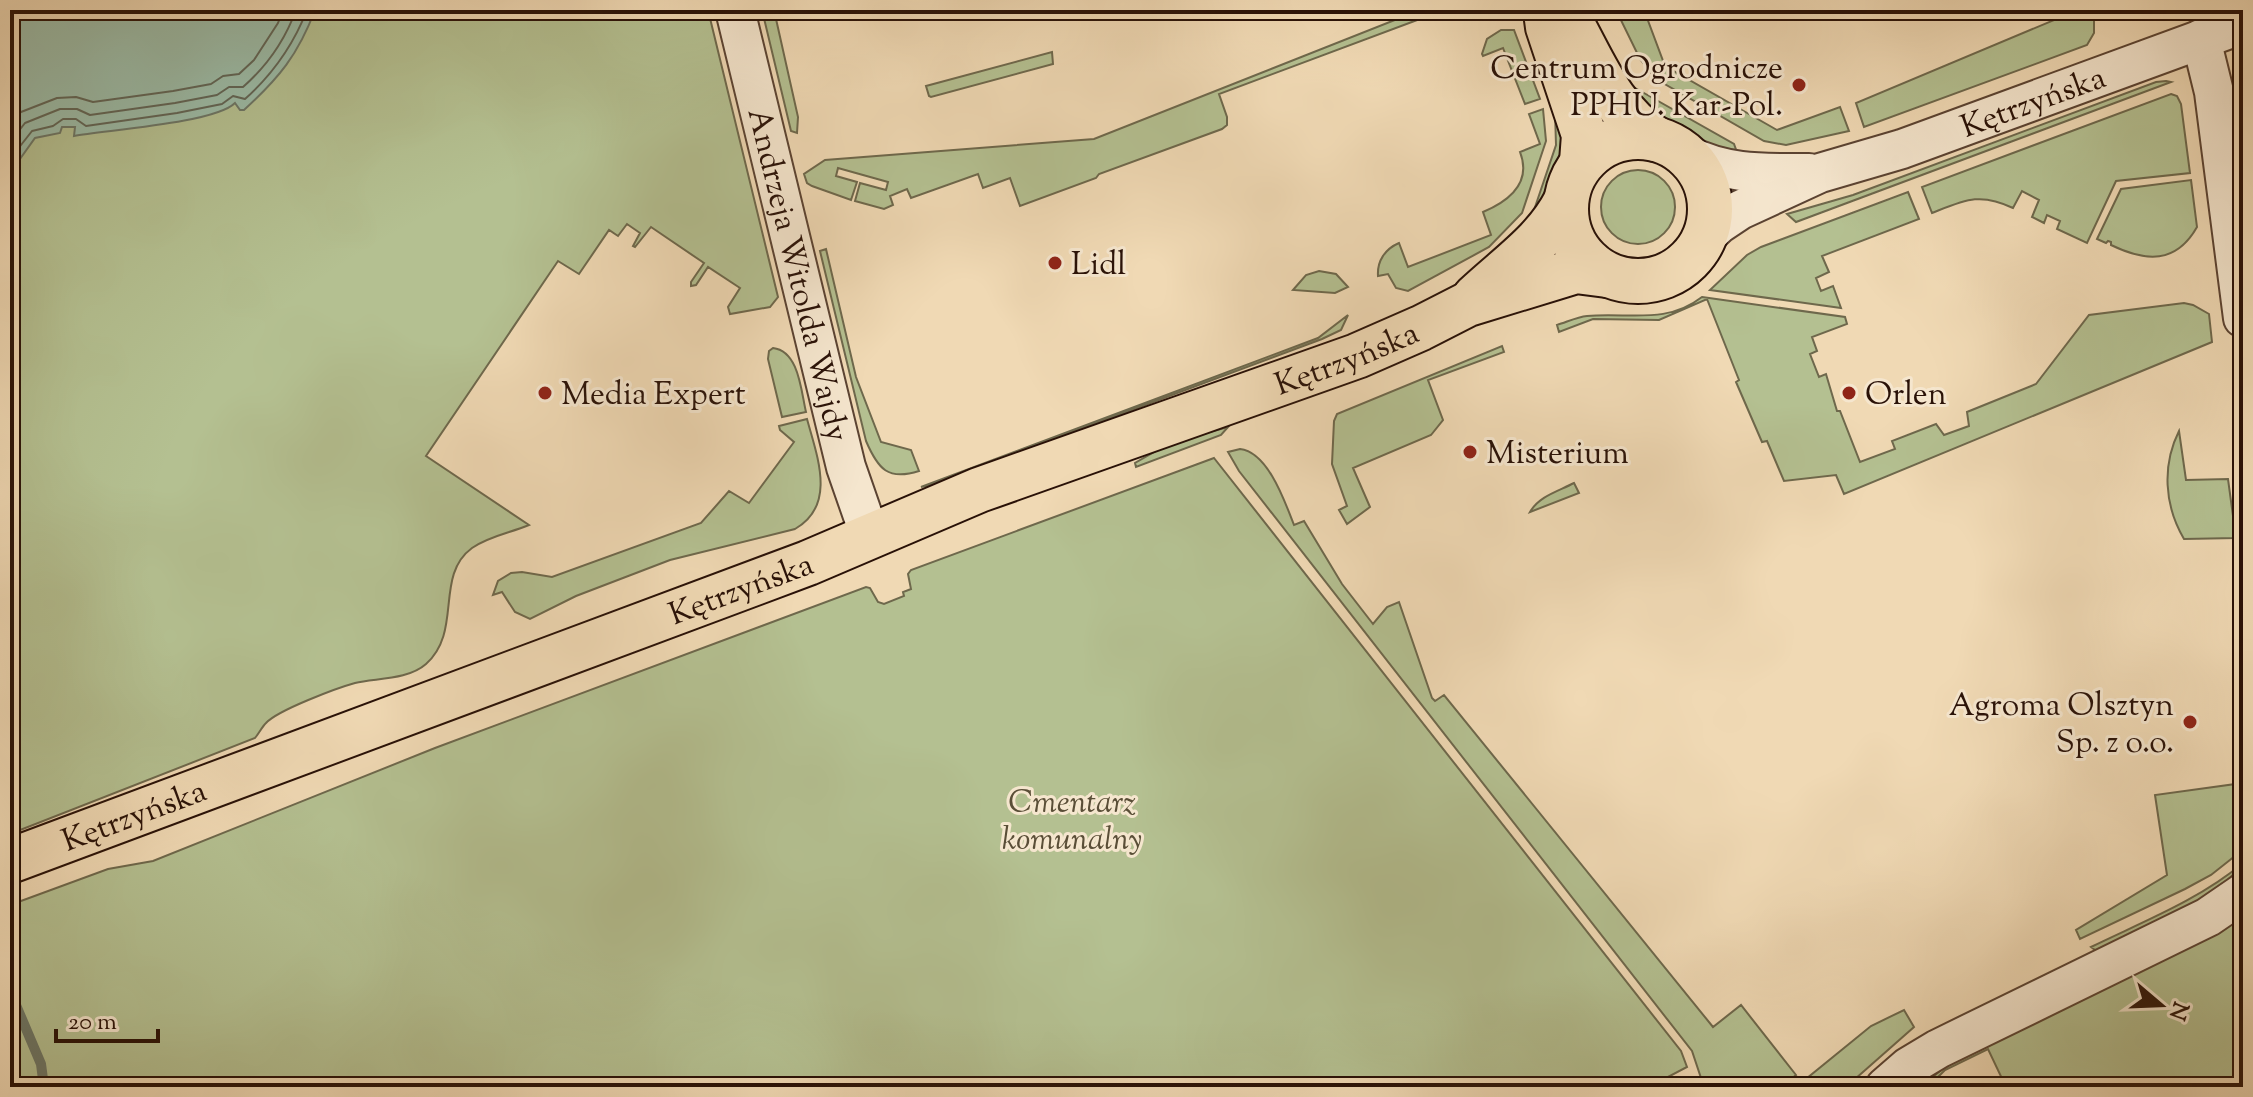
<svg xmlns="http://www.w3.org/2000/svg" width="2253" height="1097" font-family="'Sorts Mill Goudy',serif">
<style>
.green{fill:#b4c091;stroke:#6e684c;stroke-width:2}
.water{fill:#9bbba7;stroke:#6d7767;stroke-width:2}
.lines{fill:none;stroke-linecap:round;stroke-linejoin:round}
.shore{stroke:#626657;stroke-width:2}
.stream{stroke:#6d7767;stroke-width:10}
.minor-casing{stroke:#5b4332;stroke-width:42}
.major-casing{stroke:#291107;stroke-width:48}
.minor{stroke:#f5e6ce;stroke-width:38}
.major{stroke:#f0d9b4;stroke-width:44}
.poi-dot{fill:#8f2418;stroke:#f5e6ce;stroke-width:3}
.labels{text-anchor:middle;stroke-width:6;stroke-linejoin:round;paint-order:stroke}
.poi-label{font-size:32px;fill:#291107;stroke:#f5e6ce;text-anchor:start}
.street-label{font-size:32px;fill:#291107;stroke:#f5e6ce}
.park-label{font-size:32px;font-style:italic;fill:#5a4e37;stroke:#f5e6ce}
</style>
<rect width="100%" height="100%" fill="#f0d9b4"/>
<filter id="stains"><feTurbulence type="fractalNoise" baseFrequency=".0025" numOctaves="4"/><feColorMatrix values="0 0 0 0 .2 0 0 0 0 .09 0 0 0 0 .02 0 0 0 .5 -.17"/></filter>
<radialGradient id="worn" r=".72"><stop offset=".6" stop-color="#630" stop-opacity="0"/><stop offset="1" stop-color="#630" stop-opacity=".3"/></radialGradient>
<path class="green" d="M 10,10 L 708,10 L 778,297 L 770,307 L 730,314 L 728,307 L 740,288 L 708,267 L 696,285 L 691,286 L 691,282 L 704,263 L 651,227 L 635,247 L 633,246 L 640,233 L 627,224 L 618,236 L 609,230 L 579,274 L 558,261 L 426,456 L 529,525 C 510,533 489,536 472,548 C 434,576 463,631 426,664 C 408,680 376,678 355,683 C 337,688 278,710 266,723 C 262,727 259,733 255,738 L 10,834 Z
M 762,10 L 774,10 L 798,117 L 797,133 L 791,131 Z
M 1420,10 L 1444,10 L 1219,94 L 1227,117 L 1227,125 L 1222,129 L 1099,174 L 1096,178 L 1020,206 L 1010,178 L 983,188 L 978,174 L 911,198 L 907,189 L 890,196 L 893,205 L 884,209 L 855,201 L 860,183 L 886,190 L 888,182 L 838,168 L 836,176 L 857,182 L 851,200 L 812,186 L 807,183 L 804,174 L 825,160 L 1094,139 Z
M 1616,10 L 1644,10 L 1665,66 L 1777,130 L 1840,107 L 1849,131 L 1786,145 L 1764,141 L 1656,79 L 1640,59 Z
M 2078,10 L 2094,10 L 2094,33 L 2087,45 L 1864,127 L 1856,103 Z
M 1501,30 L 1514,30 L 1540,99 L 1525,104 L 1503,48 L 1483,56 L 1482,54 L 1487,39 Z
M 1052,52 L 1053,64 L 931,97 L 929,96 L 926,86 Z
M 2166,81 L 2171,82 L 1796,222 L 1787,214 L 1853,195 L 2156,82 Z
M 1628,84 L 1734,144 L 1739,158 L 1706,145 L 1682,129 L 1655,117 Z
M 2171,94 L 2177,96 L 2181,104 L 2190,173 L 2116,181 L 2087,243 L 2057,229 L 2060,221 L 2047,215 L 2044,223 L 2032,217 L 2039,200 L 2022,191 L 2013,208 C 1980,192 1965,200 1932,213 L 1922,187 Z
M 1543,109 L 1546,141 L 1522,213 L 1489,247 L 1408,291 L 1396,288 L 1388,274 L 1378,276 C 1377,261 1385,249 1399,243 L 1408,267 L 1491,235 L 1483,212 C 1509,201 1532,183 1520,152 L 1540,144 L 1529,114 Z
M 1555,112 L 1566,148 C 1553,172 1547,198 1531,219 L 1556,145 Z
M1601 207a37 37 0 1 1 74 0a37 37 0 1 1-74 0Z
M 2191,180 L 2197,227 C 2176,264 2146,262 2111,245 L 2111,242 L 2108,241 L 2106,243 L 2097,239 L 2121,189 Z
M 1908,192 L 1919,219 L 1822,256 L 1829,272 L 1816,278 L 1821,291 L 1833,286 L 1841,308 L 1710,290 L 1747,255 L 1761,247 Z
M 826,249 L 856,377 L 881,442 L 911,450 L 919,471 C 888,481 878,469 866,441 L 820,251 Z
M 1319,271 L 1336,274 L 1348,287 L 1335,293 L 1293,290 L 1306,275 Z
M 1702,297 L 1845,317 L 1847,324 L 1812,337 L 1817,351 L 1810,354 L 1819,377 L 1826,374 L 1837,411 L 1840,411 L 1860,462 L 1895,449 L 1892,441 L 1936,424 L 1944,435 L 1969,426 L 1967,412 L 2036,384 L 2089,315 L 2184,303 L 2193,305 L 2209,314 L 2212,342 L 1844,494 L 1836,475 L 1784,481 L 1767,441 L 1762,442 L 1736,382 L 1739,380 L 1707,299 L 1659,320 L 1593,319 L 1559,332 L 1557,325 C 1567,322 1577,317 1587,316 C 1628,312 1666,325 1702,297 Z
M 1348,315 L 1341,330 L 1322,339 L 931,485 L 921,487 L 1318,338 Z
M 1502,346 L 1504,352 L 1428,380 L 1443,420 L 1431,435 L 1353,468 L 1370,507 L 1347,524 L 1339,510 L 1347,506 L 1332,464 L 1334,421 L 1337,414 Z
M 773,348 C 799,351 801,391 806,412 L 782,417 L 768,359 L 769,351 Z
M 807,419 C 817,456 837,505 795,529 L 670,560 L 576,596 L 530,619 L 515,612 L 502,592 L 493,595 L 498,581 L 511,573 L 522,572 L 552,577 L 701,523 L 729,491 L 749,503 L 794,442 L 780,430 L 779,426 Z
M 1228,427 L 1221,435 L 1136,467 L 1135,463 L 1170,443 Z
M 2179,431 L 2186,480 L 2228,479 L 2236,538 L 2184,539 C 2164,505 2162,465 2179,431 Z
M 1240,449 C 1268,452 1285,502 1294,525 L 1304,521 L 1342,584 L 1373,624 L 1387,607 L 1399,602 L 1432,698 L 1435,701 L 1444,695 L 1713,1027 L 1741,1005 L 1796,1075 L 1790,1080 L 1796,1087 L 1871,1026 L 1904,1010 L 1914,1027 L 1846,1087 L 1704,1087 L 1692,1051 L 1239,471 L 1228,452 Z
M 1214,458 L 1681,1051 L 1687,1067 L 1649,1087 L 10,1087 L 10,905 L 108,869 L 153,861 L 435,748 L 866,587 L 870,588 L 878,602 L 884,604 L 904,596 L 903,592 L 911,589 L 908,574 L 911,570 Z
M 1574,483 L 1579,493 L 1530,512 C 1539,496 1559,491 1574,483 Z
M 2243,783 L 2243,849 L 2240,852 L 2211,875 L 2185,889 L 2080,939 L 2076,930 L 2167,875 L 2155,795 Z
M 2243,863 C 2218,899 2140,933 2099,953 L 2091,947 C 2142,922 2199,900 2243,863 Z
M 2243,916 L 2243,1087 L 2006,1087 L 1988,1049 L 1945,1070 L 1936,1079 L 1940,1087 L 1921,1087 L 1947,1065 L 2222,929 Z"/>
<path class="water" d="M 10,10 L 315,10 C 298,55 279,78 244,110 L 240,110 L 235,103 C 215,123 107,130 74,136 L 75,127 L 62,127 L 60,133 L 35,138 L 10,173 Z"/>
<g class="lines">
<path class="shore" d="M 10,121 L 21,112 L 57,98 L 76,97 L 93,102 L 173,91 L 211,84 L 223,76 L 239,74 L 254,60 L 278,23 L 283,10
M 10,142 L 25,123 L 60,109 L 77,109 L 90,115 L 175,103 L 217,95 L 229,87 L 243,87 C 267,66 285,40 296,10
M 10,159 L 32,131 L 53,126 L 63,119 L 76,119 L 86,126 L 177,113 L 222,104 L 233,96 L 245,99 C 273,74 293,46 307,10"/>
<path class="stream" d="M 10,991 L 41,1064 L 44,1087"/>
<defs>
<g id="minor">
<path id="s1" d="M 735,10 L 846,467 L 870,536"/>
<path d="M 2201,39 L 2214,92 L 2243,318"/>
<path d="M 1685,154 C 1727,175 1763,173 1809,173"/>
<path id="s2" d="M 1703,239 L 1719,224 L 1740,210 L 1820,173 L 1902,149 L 2243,24"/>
<path d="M 1885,1087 L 1908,1067 L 1938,1049 L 2208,917 L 2243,893"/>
</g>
<g id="major">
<path d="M 1564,10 C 1591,55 1609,111 1656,139"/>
<path d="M 1546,12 L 1548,27 L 1584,135 L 1582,162"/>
<circle cx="1638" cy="209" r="72"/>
<path d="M 1475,297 C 1509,265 1545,242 1566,201"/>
<path id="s3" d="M 10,861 L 808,563 L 979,490 L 1357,356 L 1421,328 L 1468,304 L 1576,271 L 1607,275"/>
</g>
</defs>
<use href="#minor" class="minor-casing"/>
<use href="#major" class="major-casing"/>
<use href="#minor" class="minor"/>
<use href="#major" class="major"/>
</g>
<g class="poi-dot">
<circle cx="1799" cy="85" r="8"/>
<circle cx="1055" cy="263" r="8"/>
<circle cx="545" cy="393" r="8"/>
<circle cx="1849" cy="393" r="8"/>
<circle cx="1470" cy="452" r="8"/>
<circle cx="2190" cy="722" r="8"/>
</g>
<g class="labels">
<g class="poi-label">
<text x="1783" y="78" text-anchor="end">Centrum Ogrodnicze<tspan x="1783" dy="37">PPHU. Kar-Pol.</tspan></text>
<text x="1071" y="274">Lidl</text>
<text x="561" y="404">Media Expert</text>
<text x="1865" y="404">Orlen</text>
<text x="1486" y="463">Misterium</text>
<text x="2174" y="715" text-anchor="end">Agroma Olsztyn<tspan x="2174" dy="37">Sp. z o.o.</tspan></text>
</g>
<g class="street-label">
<text dy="11" stroke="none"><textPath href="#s2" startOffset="360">Kętrzyńska</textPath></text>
<text dy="11" stroke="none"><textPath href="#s1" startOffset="272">Andrzeja Witolda Wajdy</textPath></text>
<text dy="11" stroke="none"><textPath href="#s3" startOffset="1428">Kętrzyńska</textPath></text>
<text dy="11" stroke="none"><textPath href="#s3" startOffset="780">Kętrzyńska</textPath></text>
<text dy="11" stroke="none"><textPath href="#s3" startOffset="132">Kętrzyńska</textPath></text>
</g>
<g class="park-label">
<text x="1072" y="812">Cmentarz<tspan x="1072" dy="37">komunalny</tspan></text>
</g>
</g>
<rect width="2253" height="1097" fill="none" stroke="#f0d9b4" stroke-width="40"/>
<rect x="12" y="12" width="2229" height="1073" fill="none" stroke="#291107" stroke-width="4"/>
<rect x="20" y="20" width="2213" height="1057" fill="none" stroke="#291107" stroke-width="2"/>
<g transform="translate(2161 1005) rotate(109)" stroke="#f5e6ce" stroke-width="6" paint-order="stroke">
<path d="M0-6L14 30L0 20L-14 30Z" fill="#291107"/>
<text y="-12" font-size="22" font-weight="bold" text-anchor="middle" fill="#291107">N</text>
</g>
<path d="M56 1029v12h102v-12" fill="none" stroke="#291107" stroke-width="4"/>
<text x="68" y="1029" font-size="24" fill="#291107" stroke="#f5e6ce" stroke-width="6" paint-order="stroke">20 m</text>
<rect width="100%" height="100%" filter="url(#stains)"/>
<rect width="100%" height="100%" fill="url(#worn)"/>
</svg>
